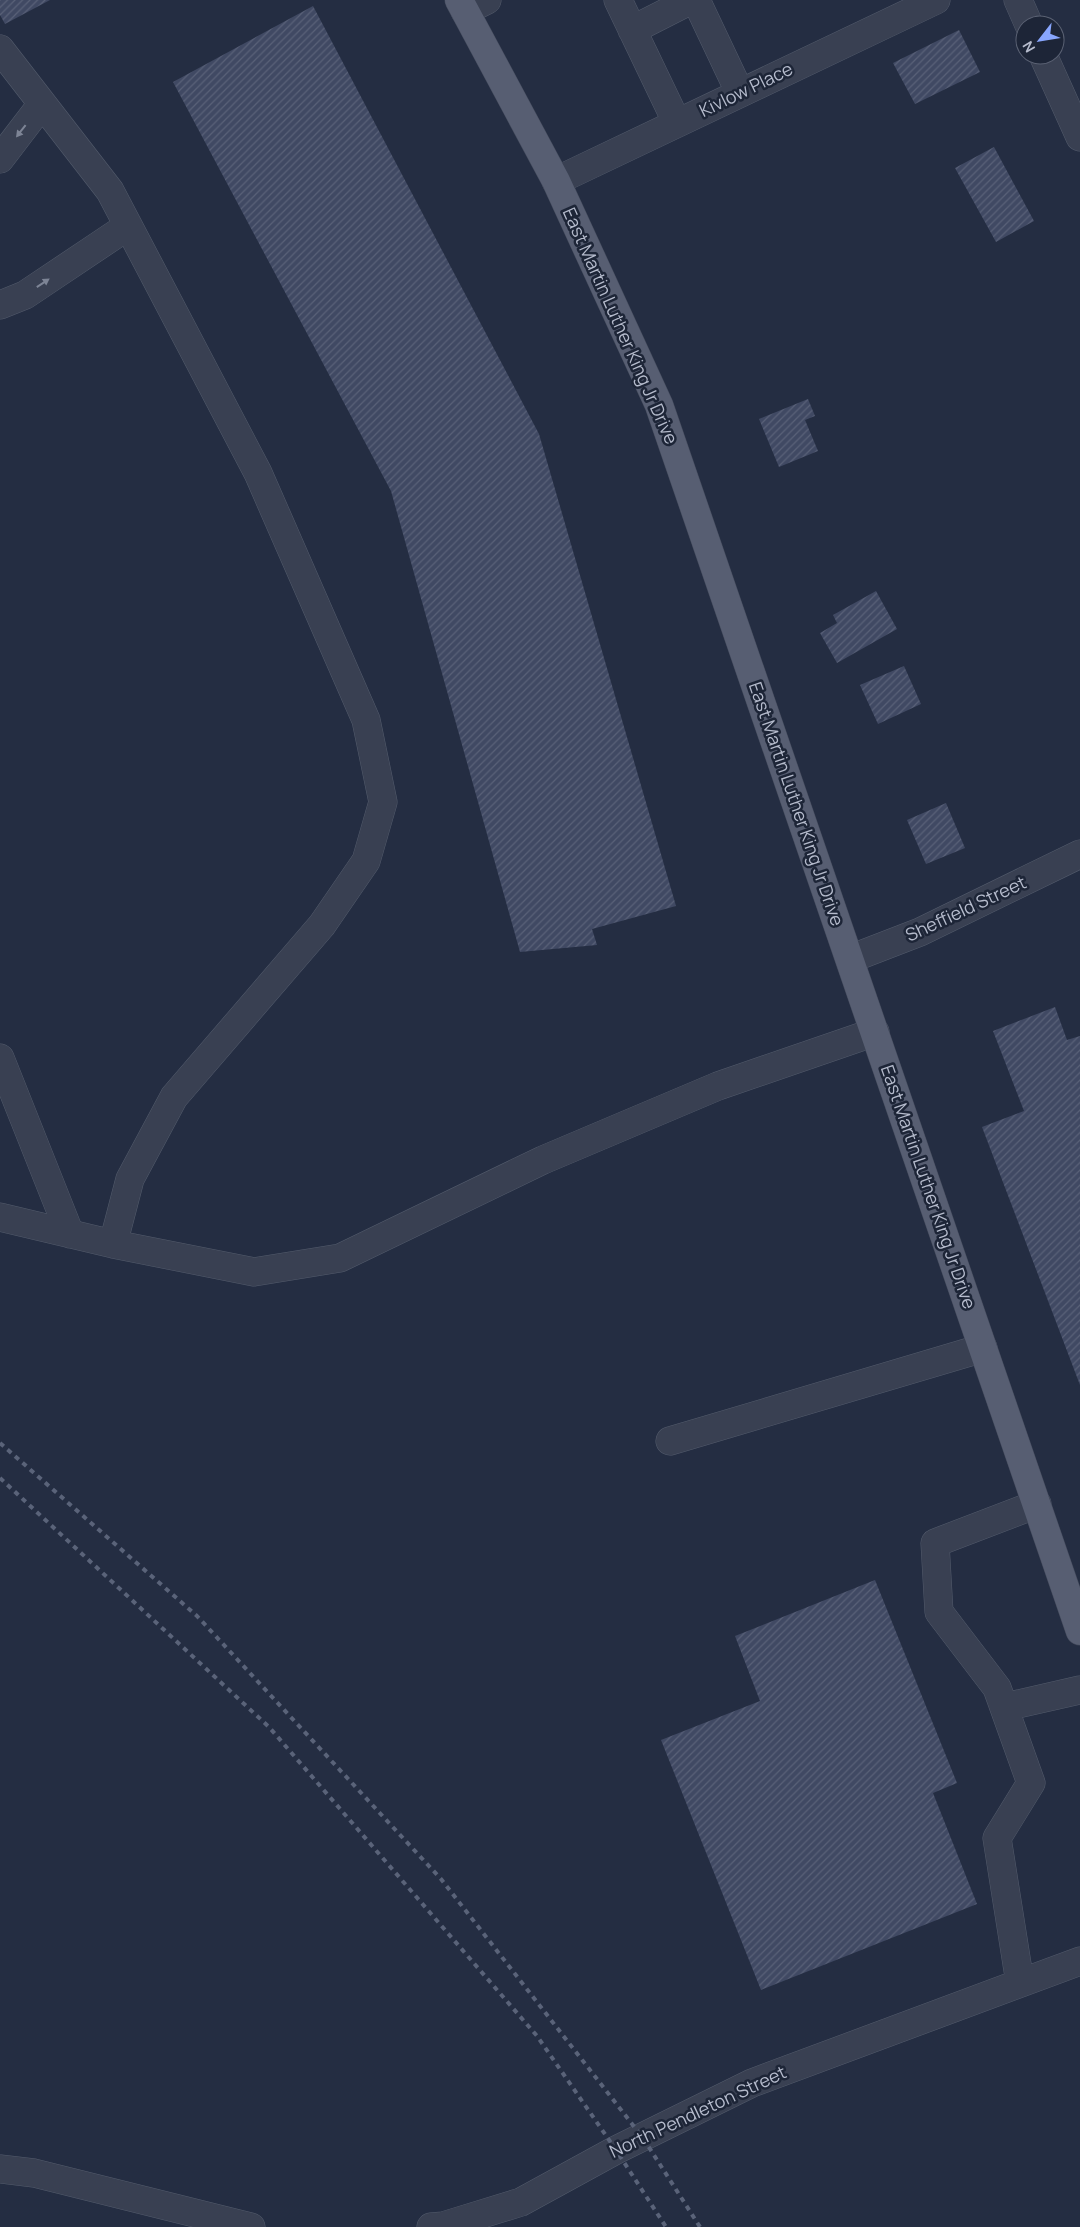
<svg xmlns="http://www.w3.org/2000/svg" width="1080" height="2227" font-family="Manrope,sans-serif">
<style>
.building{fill:url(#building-hatch)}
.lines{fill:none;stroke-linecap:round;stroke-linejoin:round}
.minor-casing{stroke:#535b6c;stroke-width:29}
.major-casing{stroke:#42495b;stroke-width:29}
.minor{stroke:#394052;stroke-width:28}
.major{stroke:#575e72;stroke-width:28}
.rail{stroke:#5a6379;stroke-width:4;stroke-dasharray:5 5;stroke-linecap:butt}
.oneway{fill:#7d8495}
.labels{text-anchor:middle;stroke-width:5;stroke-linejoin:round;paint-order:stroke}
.street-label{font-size:18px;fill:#b5bbcc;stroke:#1d2537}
</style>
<defs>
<pattern id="building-hatch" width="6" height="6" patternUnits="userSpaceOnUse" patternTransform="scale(1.25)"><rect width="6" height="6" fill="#404963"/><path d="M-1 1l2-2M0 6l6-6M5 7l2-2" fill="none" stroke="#596178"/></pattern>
</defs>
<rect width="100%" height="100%" fill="#242d42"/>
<path class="building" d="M 0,0 L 50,0 L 5,24 L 0,15 Z
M 313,6 L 539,434 L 676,906 L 592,929 L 597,945 L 520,952 L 391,491 L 173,82 Z
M 959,30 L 980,72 L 915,104 L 893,63 Z
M 994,147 L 1034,221 L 996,242 L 955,168 Z
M 808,399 L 815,416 L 805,420 L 818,451 L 779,467 L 759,419 Z
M 876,591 L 897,629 L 837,663 L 820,633 L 837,623 L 833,615 Z
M 904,666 L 921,704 L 878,724 L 860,685 Z
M 946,803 L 965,848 L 926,864 L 907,820 Z
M 1055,1007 L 1067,1040 L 1080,1036 L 1080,1385 L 982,1127 L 1024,1111 L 993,1031 Z
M 875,1580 L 957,1783 L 933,1793 L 977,1904 L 761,1990 L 661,1740 L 760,1701 L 735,1636 Z"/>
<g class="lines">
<defs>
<path id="minor" d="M 618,0 L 677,123
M 696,0 L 740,93
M 1018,0 L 1029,25
M 465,11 L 487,0
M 632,30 L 691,0
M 0,49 L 110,191 L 258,473 L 366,720 L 383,802 L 366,861 L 322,925 L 174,1097 L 130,1179 L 113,1244
M 1043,55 L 1080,137
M 0,159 L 42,104
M 556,181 L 936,0
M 0,305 L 25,295 L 128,226
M 850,959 L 920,932 L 1080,854
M 0,1058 L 70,1234
M 0,1217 L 113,1244 L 254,1272 L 340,1258 L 543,1160 L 718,1086 L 875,1032
M 670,1441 L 983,1348
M 1005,1707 L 1080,1690
M 1020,1983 L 997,1838 L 1031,1783 L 997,1688 L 939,1612 L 935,1543 L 1037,1504
M 0,2169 L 34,2173 L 251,2227
M 431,2227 L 443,2226 L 521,2202 L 616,2150 L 752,2083 L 1080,1961"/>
<path id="major" d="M 459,0 L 556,181 L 659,405 L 1080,1631"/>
</defs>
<use href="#minor" class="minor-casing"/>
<use href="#major" class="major-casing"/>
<use href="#minor" class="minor"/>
<use href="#major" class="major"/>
<path class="rail" d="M 0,1443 L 197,1616 L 441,1879 L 643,2138 L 700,2227
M 0,1478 L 269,1727 L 537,2036 L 616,2150 L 666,2227"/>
</g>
<defs><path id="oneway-solid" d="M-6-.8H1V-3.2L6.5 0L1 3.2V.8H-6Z" transform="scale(1.25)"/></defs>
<g class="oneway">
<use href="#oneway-solid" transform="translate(21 131) rotate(128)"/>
<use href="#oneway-solid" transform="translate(43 283) rotate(-34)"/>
</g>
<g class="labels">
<g class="street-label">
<text transform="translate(746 90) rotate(-26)" y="6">Kivlow Place</text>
<text transform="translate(620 326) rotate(66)" y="6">East Martin Luther King Jr Drive</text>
<text transform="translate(796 804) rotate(71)" y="6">East Martin Luther King Jr Drive</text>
<text transform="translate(966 909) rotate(-25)" y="6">Sheffield Street</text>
<text transform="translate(928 1187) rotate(71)" y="6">East Martin Luther King Jr Drive</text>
<text transform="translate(698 2112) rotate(-25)" y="6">North Pendleton Street</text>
</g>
</g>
<g transform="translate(1040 40) rotate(239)"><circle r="24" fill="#1d2537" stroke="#5a6173"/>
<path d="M0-4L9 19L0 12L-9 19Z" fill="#88a6fe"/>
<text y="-8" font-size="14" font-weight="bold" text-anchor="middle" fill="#b5bbcc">N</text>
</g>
</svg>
